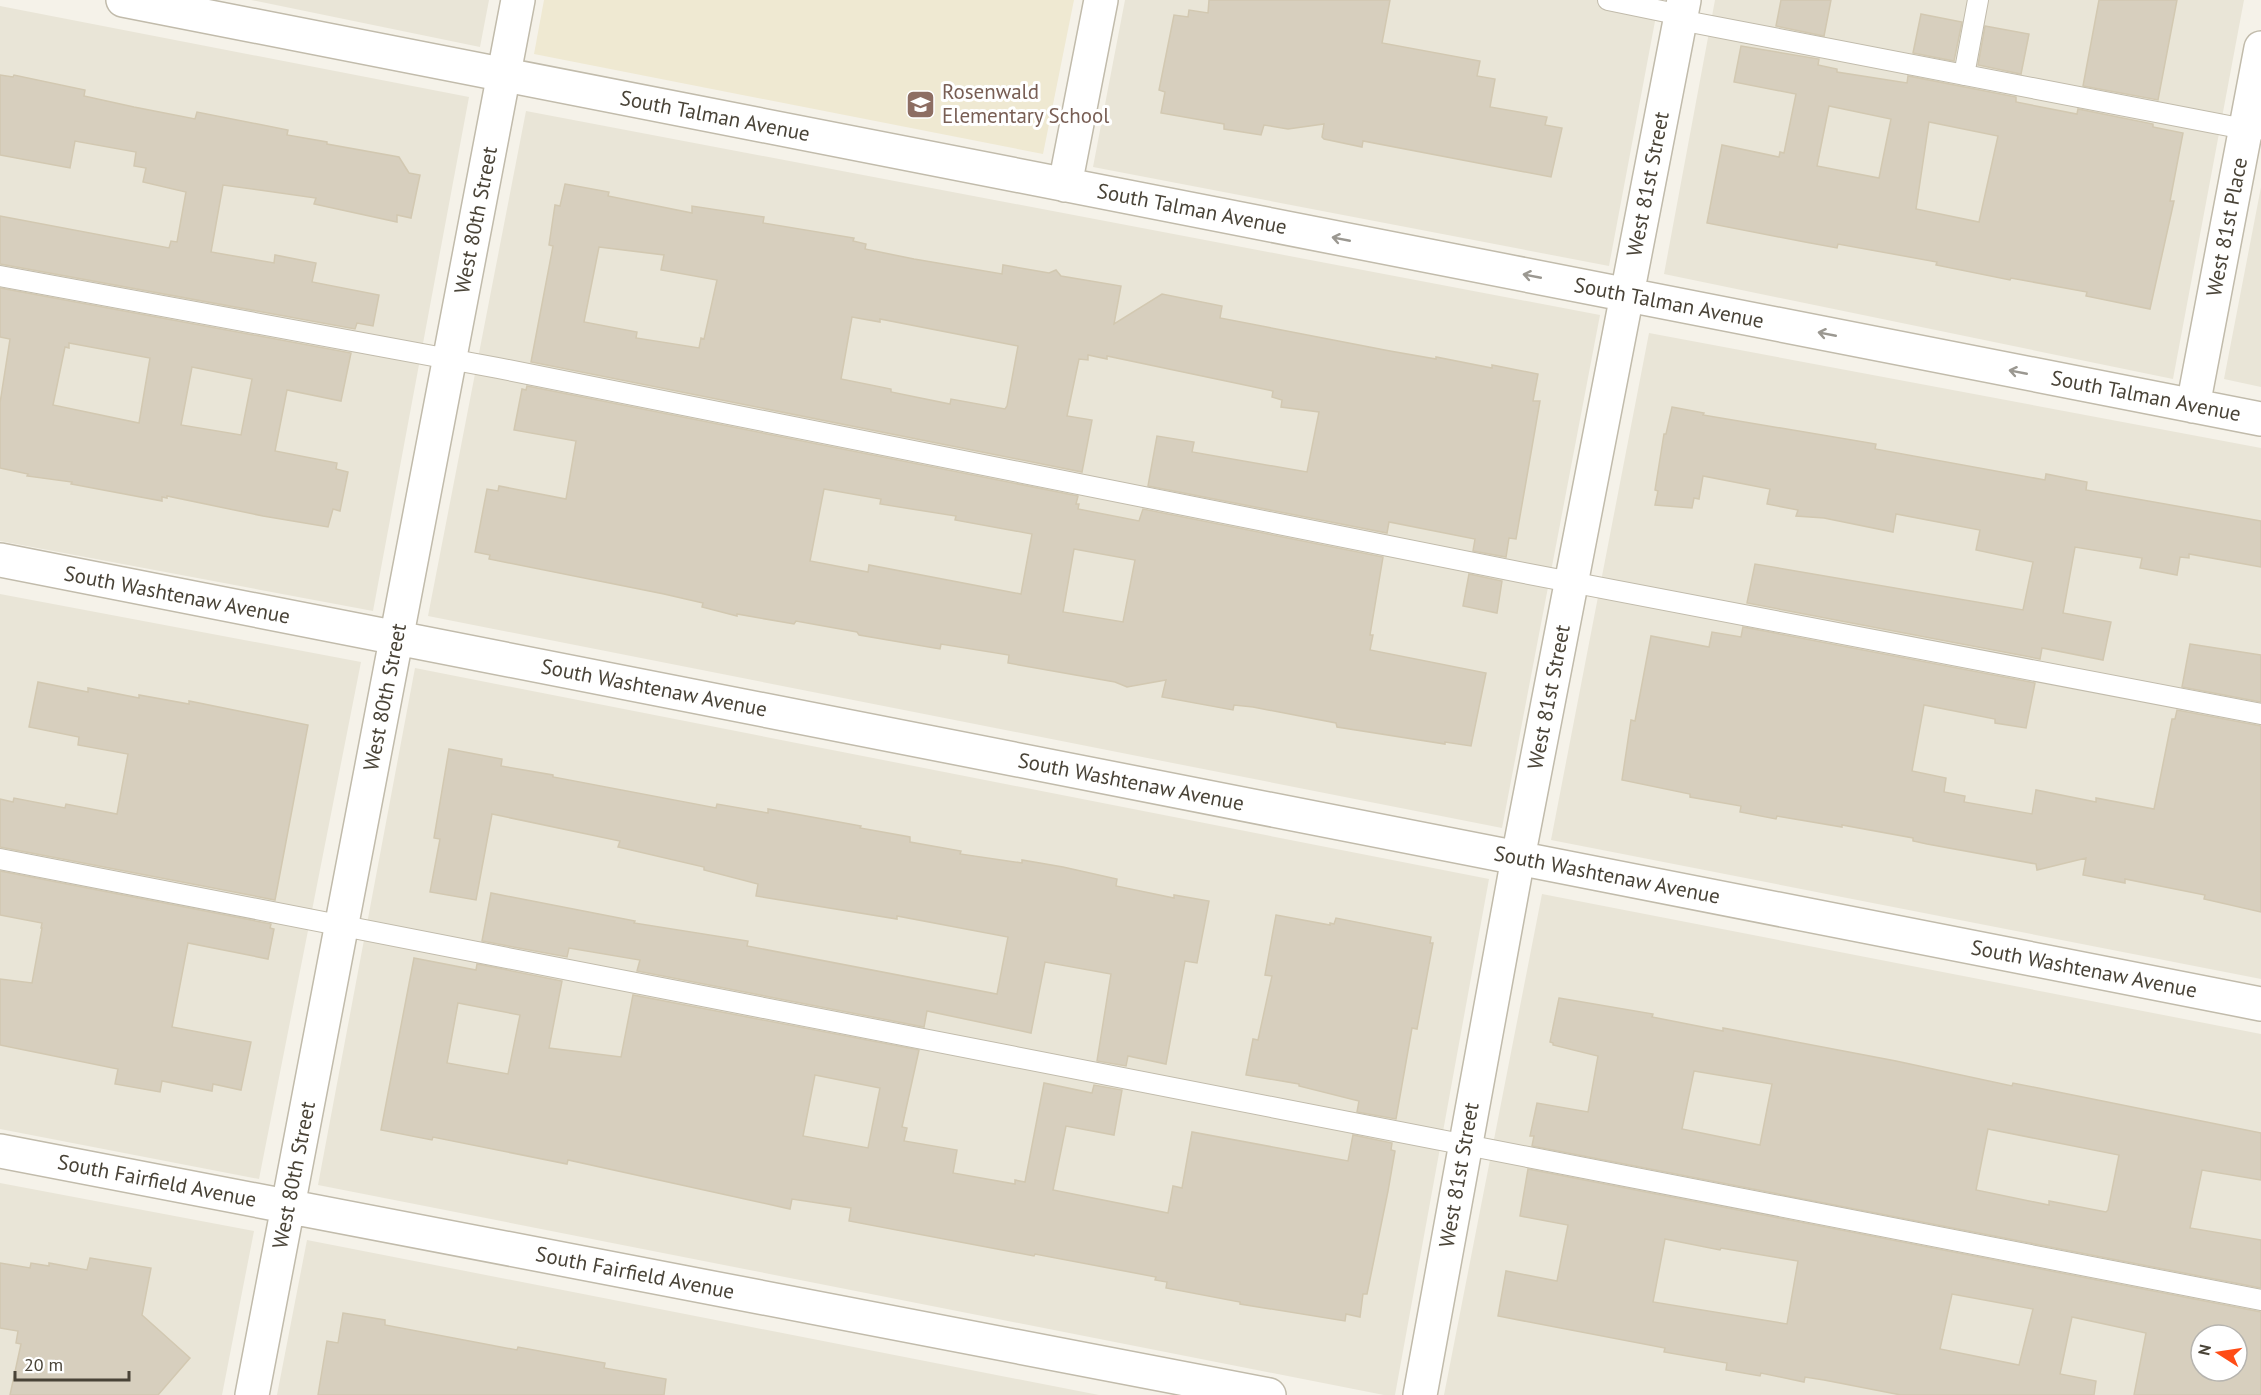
<svg xmlns="http://www.w3.org/2000/svg" width="2261" height="1395" font-family="'PT Sans',sans-serif">
<style>
.residential{fill:#e9e5d7;fill-rule:evenodd}
.education{fill:#efe9d2}
.building{fill:#d7cfbe;stroke:#d2c8b1;stroke-width:1.5;fill-rule:evenodd}
.lines{fill:none;stroke-linecap:round;stroke-linejoin:round}
.service-casing{stroke:#c1bbab;stroke-width:22}
.minor-casing{stroke:#c1bbab;stroke-width:36}
.service{stroke:#fff;stroke-width:20}
.minor{stroke:#fff;stroke-width:33}
.oneway{stroke:#9b9891}
.labels{text-anchor:middle;stroke-width:6;stroke-linejoin:round;paint-order:stroke}
.education-label{font-size:21px;fill:#785e54;stroke:#fff;text-anchor:start}
.street-label{font-size:21px;fill:#494337;stroke:#fff}
</style>
<rect width="100%" height="100%" fill="#f5f2e9"/>
<path class="residential" d="M 251,0 L 489,0 L 480,47 Z
M 1125,0 L 1659,0 L 1609,266 L 1093,167 Z
M 1715,0 L 2244,0 L 2173,379 L 1664,274 Z
M 0,6 L 469,97 L 373,611 L 0,541 Z
M 526,111 L 1600,315 L 1502,828 L 428,616 Z
M 2261,187 L 2261,387 L 2224,379 Z
M 1649,333 L 2261,448 L 2261,979 L 1551,840 Z
M 0,594 L 361,662 L 259,1179 L 0,1129 Z
M 415,668 L 1489,879 L 1395,1395 L 1384,1395 L 318,1185 Z
M 1542,894 L 2261,1034 L 2261,1395 L 1444,1395 ZM 2201,1335 L 2237,1335 L 2237,1371 L 2201,1371 Z
M 0,1183 L 254,1231 L 222,1395 L 0,1395 Z
M 307,1240 L 1099,1395 L 277,1395 Z"/>
<path class="education" d="M 544,0 L 1074,0 L 1043,154 L 534,54 Z"/>
<path class="building" d="M 1209,0 L 1390,0 L 1382,43 L 1480,61 L 1477,76 L 1495,79 L 1490,107 L 1547,117 L 1545,125 L 1562,128 L 1551,177 L 1363,141 L 1362,147 L 1324,139 L 1322,137 L 1324,124 L 1288,129 L 1264,125 L 1261,135 L 1224,129 L 1224,124 L 1161,113 L 1165,92 L 1159,90 L 1174,15 L 1188,17 L 1189,10 L 1208,13 Z
M 1781,0 L 1831,0 L 1824,36 L 1776,26 Z
M 2099,0 L 2177,0 L 2158,100 L 2083,86 Z
M 1921,14 L 1962,22 L 1954,61 L 1913,53 Z
M 1985,26 L 2029,34 L 2021,74 L 1978,65 Z
M 1741,46 L 1819,59 L 1818,65 L 1837,69 L 1837,72 L 1907,83 L 1908,76 L 2016,97 L 2016,102 L 2077,114 L 2078,109 L 2153,124 L 2153,127 L 2183,133 L 2170,201 L 2174,201 L 2150,309 L 2086,296 L 2087,292 L 2011,278 L 2010,280 L 1936,265 L 1937,262 L 1838,244 L 1837,248 L 1805,242 L 1707,223 L 1722,145 L 1779,157 L 1780,152 L 1784,153 L 1796,94 L 1734,82 ZM 1829,106 L 1891,119 L 1879,178 L 1817,166 ZM 1929,122 L 1998,136 L 1979,222 L 1916,209 Z
M 0,75 L 13,77 L 14,75 L 85,90 L 84,96 L 134,107 L 195,119 L 197,112 L 288,130 L 287,135 L 327,142 L 327,144 L 399,157 L 409,173 L 420,175 L 411,218 L 397,215 L 397,222 L 314,204 L 316,198 L 223,185 L 211,252 L 274,263 L 275,255 L 316,263 L 312,282 L 379,295 L 373,326 L 357,323 L 355,329 L 0,264 L 0,216 L 169,248 L 171,241 L 177,242 L 186,192 L 143,182 L 146,168 L 134,166 L 136,152 L 75,141 L 70,168 L 0,155 Z
M 565,184 L 609,192 L 608,196 L 692,213 L 692,206 L 764,217 L 763,223 L 854,238 L 853,241 L 866,244 L 865,249 L 914,259 L 1002,274 L 1003,265 L 1049,273 L 1056,270 L 1061,276 L 1121,286 L 1114,324 L 1162,294 L 1222,306 L 1220,318 L 1390,351 L 1436,359 L 1436,357 L 1492,368 L 1492,365 L 1538,374 L 1533,401 L 1540,401 L 1516,539 L 1509,538 L 1506,557 L 1473,551 L 1475,539 L 1389,522 L 1387,533 L 1148,486 L 1157,436 L 1194,442 L 1192,452 L 1307,472 L 1319,412 L 1281,407 L 1282,400 L 1272,397 L 1273,391 L 1107,356 L 1107,359 L 1088,355 L 1088,360 L 1079,359 L 1067,416 L 1092,420 L 1082,472 L 531,362 L 553,246 L 549,245 L 555,205 L 560,206 ZM 599,247 L 664,255 L 661,270 L 717,280 L 704,339 L 701,338 L 699,348 L 636,338 L 637,332 L 584,322 ZM 852,317 L 880,322 L 880,319 L 1018,346 L 1007,406 L 1005,409 L 951,399 L 950,404 L 891,392 L 891,389 L 841,379 Z
M 0,288 L 351,353 L 341,401 L 287,390 L 275,451 L 337,463 L 336,469 L 348,472 L 340,511 L 333,509 L 328,527 L 263,516 L 167,496 L 167,498 L 162,497 L 162,501 L 71,484 L 72,482 L 27,476 L 28,474 L 0,468 L 0,403 L 10,339 L 0,337 ZM 69,343 L 150,358 L 139,423 L 53,405 L 65,347 L 69,348 ZM 192,367 L 252,379 L 241,435 L 181,425 Z
M 527,386 L 1078,496 L 1076,504 L 1079,504 L 1078,509 L 1139,521 L 1143,509 L 1383,557 L 1370,635 L 1373,635 L 1370,650 L 1486,673 L 1471,746 L 1445,742 L 1445,744 L 1337,727 L 1336,723 L 1253,707 L 1234,705 L 1233,710 L 1162,697 L 1166,680 L 1127,687 L 1115,682 L 1008,663 L 1009,655 L 941,644 L 940,649 L 859,635 L 857,632 L 796,621 L 794,624 L 737,614 L 737,616 L 702,607 L 703,603 L 664,594 L 489,559 L 490,555 L 475,552 L 487,489 L 498,491 L 499,486 L 566,499 L 576,441 L 514,430 L 522,389 L 526,390 ZM 824,489 L 881,499 L 880,504 L 956,516 L 955,520 L 1032,534 L 1021,594 L 869,565 L 868,572 L 810,561 ZM 1074,549 L 1135,560 L 1123,622 L 1063,612 Z
M 1672,407 L 1704,413 L 1703,415 L 1876,444 L 1875,449 L 2045,480 L 2046,474 L 2087,482 L 2086,490 L 2261,521 L 2261,567 L 2189,554 L 2189,558 L 2180,557 L 2177,575 L 2140,568 L 2142,558 L 2075,547 L 2063,613 L 2111,622 L 2103,660 L 2042,648 L 2040,659 L 1747,603 L 1755,564 L 2023,610 L 2033,562 L 1976,550 L 1980,530 L 1896,514 L 1893,532 L 1824,518 L 1796,516 L 1798,510 L 1767,504 L 1770,489 L 1703,476 L 1699,499 L 1694,498 L 1692,508 L 1655,505 L 1658,491 L 1655,490 L 1664,434 L 1666,434 Z
M 1469,574 L 1502,581 L 1497,613 L 1463,606 Z
M 1743,627 L 2035,683 L 2026,728 L 1995,723 L 1995,719 L 1924,705 L 1912,771 L 1946,778 L 1944,792 L 1965,796 L 1964,802 L 2032,814 L 2036,790 L 2096,802 L 2096,798 L 2154,809 L 2172,719 L 2175,719 L 2177,710 L 2261,726 L 2261,912 L 2204,899 L 2205,895 L 2125,879 L 2125,883 L 2083,875 L 2086,858 L 2037,870 L 2036,864 L 1927,844 L 1913,841 L 1913,838 L 1842,825 L 1842,827 L 1777,816 L 1776,819 L 1740,812 L 1741,806 L 1690,797 L 1690,794 L 1622,780 L 1631,720 L 1635,721 L 1651,636 L 1709,647 L 1712,632 L 1741,637 Z
M 2190,644 L 2261,655 L 2261,702 L 2182,687 Z
M 38,682 L 88,692 L 88,688 L 139,698 L 139,695 L 189,704 L 189,701 L 308,725 L 275,900 L 0,847 L 0,799 L 13,802 L 14,798 L 65,808 L 66,804 L 117,814 L 128,754 L 78,745 L 79,737 L 29,727 Z
M 449,749 L 502,759 L 501,766 L 553,775 L 553,777 L 716,808 L 717,804 L 768,813 L 768,809 L 861,826 L 860,828 L 910,837 L 910,842 L 961,851 L 960,854 L 1022,863 L 1022,860 L 1063,867 L 1117,879 L 1116,886 L 1174,898 L 1174,895 L 1209,901 L 1197,963 L 1185,961 L 1166,1064 L 1128,1056 L 1126,1066 L 1097,1061 L 1111,974 L 1045,962 L 1031,1033 L 927,1011 L 924,1027 L 637,971 L 640,960 L 569,948 L 567,957 L 482,941 L 491,893 L 635,921 L 634,923 L 748,941 L 747,946 L 997,994 L 1008,937 L 897,916 L 897,919 L 756,896 L 758,884 L 704,870 L 704,867 L 618,847 L 620,841 L 492,814 L 476,900 L 430,892 L 440,839 L 434,838 Z
M 0,871 L 271,924 L 270,928 L 274,929 L 268,959 L 188,943 L 172,1027 L 251,1042 L 241,1090 L 213,1084 L 212,1091 L 162,1081 L 160,1092 L 115,1084 L 118,1069 L 0,1045 L 0,979 L 32,983 L 42,928 L 41,928 L 42,923 L 0,915 Z
M 1276,915 L 1330,925 L 1330,923 L 1334,924 L 1336,918 L 1431,937 L 1430,943 L 1433,943 L 1417,1029 L 1412,1028 L 1396,1119 L 1357,1112 L 1359,1101 L 1299,1086 L 1299,1084 L 1246,1075 L 1253,1039 L 1258,1040 L 1272,976 L 1265,975 Z
M 414,958 L 476,970 L 477,964 L 562,981 L 549,1048 L 621,1057 L 633,995 L 919,1050 L 902,1127 L 907,1128 L 904,1141 L 957,1150 L 953,1173 L 1015,1184 L 1015,1180 L 1025,1182 L 1044,1083 L 1092,1093 L 1094,1085 L 1122,1090 L 1114,1135 L 1066,1126 L 1053,1190 L 1168,1213 L 1173,1186 L 1182,1188 L 1192,1132 L 1348,1161 L 1353,1135 L 1392,1143 L 1391,1150 L 1395,1151 L 1388,1191 L 1367,1294 L 1363,1294 L 1360,1317 L 1346,1314 L 1345,1321 L 1240,1304 L 1240,1302 L 1166,1288 L 1167,1282 L 1155,1280 L 1156,1277 L 1035,1254 L 1034,1256 L 849,1221 L 851,1208 L 792,1199 L 790,1209 L 568,1160 L 567,1164 L 433,1137 L 432,1140 L 381,1130 ZM 458,1003 L 520,1015 L 508,1074 L 447,1063 ZM 815,1075 L 880,1088 L 868,1148 L 803,1136 Z
M 1559,998 L 1653,1014 L 1652,1017 L 1723,1031 L 1723,1028 L 1896,1061 L 2012,1086 L 2013,1083 L 2261,1133 L 2261,1180 L 2202,1170 L 2190,1228 L 2261,1240 L 2261,1288 L 1532,1146 L 1534,1136 L 1530,1136 L 1537,1103 L 1588,1112 L 1598,1056 L 1553,1045 L 1553,1043 L 1550,1042 ZM 1694,1071 L 1772,1084 L 1760,1145 L 1682,1129 ZM 1988,1129 L 2119,1155 L 2108,1210 L 2106,1212 L 2049,1201 L 2049,1205 L 1976,1190 Z
M 1528,1169 L 2261,1312 L 2261,1395 L 2134,1395 L 2146,1333 L 2072,1317 L 2060,1374 L 2096,1381 L 2094,1395 L 1901,1395 L 1824,1380 L 1805,1377 L 1804,1382 L 1761,1373 L 1760,1376 L 1726,1370 L 1727,1363 L 1664,1352 L 1665,1348 L 1498,1316 L 1506,1271 L 1557,1281 L 1568,1225 L 1520,1216 ZM 1665,1239 L 1720,1250 L 1721,1248 L 1798,1261 L 1787,1324 L 1653,1302 ZM 1952,1294 L 2033,1309 L 2019,1365 L 1940,1349 ZM 2201,1335 L 2237,1335 L 2237,1371 L 2201,1371 Z
M 90,1258 L 151,1268 L 142,1315 L 190,1358 L 158,1395 L 10,1395 L 21,1344 L 16,1343 L 18,1331 L 0,1328 L 0,1263 L 30,1268 L 31,1263 L 49,1266 L 49,1263 L 87,1270 Z
M 343,1313 L 385,1320 L 385,1325 L 517,1350 L 518,1347 L 605,1363 L 604,1368 L 666,1379 L 664,1395 L 318,1395 L 327,1341 L 338,1343 Z"/>
<g class="lines">
<defs>
<path id="service" d="M 1608,0 L 1681,15
M 1680,20 L 2255,131
M 1964,75 L 1978,0
M 0,276 L 498,368 L 1524,573 L 2261,714
M 0,859 L 2261,1300"/>
<path id="minor" d="M 123,0 L 2261,419
M 1065,185 L 1101,0
M 2193,406 L 2261,48
M 0,560 L 2261,1004
M 0,1151 L 1269,1395
M 252,1395 L 518,0
M 1420,1395 L 1518,858 L 1684,0"/>
</defs>
<use href="#service" class="service-casing"/>
<use href="#minor" class="minor-casing"/>
<use href="#service" class="service"/>
<use href="#minor" class="minor"/>
</g>
<defs><path id="oneway-shaft" d="M-6 0H5M1.5-3L5.5 0L1.5 3" fill="none" stroke-width="1.6" stroke-linecap="round" stroke-linejoin="round" transform="scale(1.5)"/></defs>
<g class="oneway">
<use href="#oneway-shaft" transform="translate(1341 239) rotate(-169)"/>
<use href="#oneway-shaft" transform="translate(1532 276) rotate(-169)"/>
<use href="#oneway-shaft" transform="translate(1827 334) rotate(-169)"/>
<use href="#oneway-shaft" transform="translate(2018 372) rotate(-169)"/>
</g>
<defs>
<symbol id="school-square" viewBox="-11 -11 22 22"><rect x="-9" y="-9" width="18" height="18" rx="4" fill="#8d6e63" stroke="#fff"/><path d="M0-5L7-2L0 1L-7-2ZM-4 1L0 2.5L4 1V4Q0 6-4 4Z" fill="#fff"/></symbol>
</defs>
<g fill-rule="evenodd">
<use href="#school-square" x="904" y="88" width="33" height="33"/>
</g>
<g class="labels">
<g class="education-label">
<text x="942" y="99">Rosenwald<tspan x="942" dy="24">Elementary School</tspan></text>
</g>
<g class="street-label">
<text transform="translate(715 116) rotate(11)" y="7">South Talman Avenue</text>
<text transform="translate(1648 184) rotate(-79)" y="7">West 81st Street</text>
<text transform="translate(1192 209) rotate(11)" y="7">South Talman Avenue</text>
<text transform="translate(476 220) rotate(-79)" y="7">West 80th Street</text>
<text transform="translate(2227 227) rotate(-79)" y="7">West 81st Place</text>
<text transform="translate(1669 303) rotate(11)" y="7">South Talman Avenue</text>
<text transform="translate(2146 396) rotate(11)" y="7">South Talman Avenue</text>
<text transform="translate(177 595) rotate(11)" y="7">South Washtenaw Avenue</text>
<text transform="translate(654 688) rotate(11)" y="7">South Washtenaw Avenue</text>
<text transform="translate(385 697) rotate(-79)" y="7">West 80th Street</text>
<text transform="translate(1549 697) rotate(-79)" y="7">West 81st Street</text>
<text transform="translate(1131 782) rotate(11)" y="7">South Washtenaw Avenue</text>
<text transform="translate(1607 875) rotate(11)" y="7">South Washtenaw Avenue</text>
<text transform="translate(2084 969) rotate(11)" y="7">South Washtenaw Avenue</text>
<text transform="translate(294 1175) rotate(-79)" y="7">West 80th Street</text>
<text transform="translate(1459 1175) rotate(-80)" y="7">West 81st Street</text>
<text transform="translate(157 1181) rotate(11)" y="7">South Fairfield Avenue</text>
<text transform="translate(635 1273) rotate(11)" y="7">South Fairfield Avenue</text>
</g>
</g>
<g transform="translate(2219 1353) rotate(282)"><circle r="28" fill="#ffffff" stroke="#b6b4af" stroke-width="1.5"/>
<path d="M0-4.5L10 22L0 15L-10 22Z" fill="#ff4c16"/>
<text y="-9" font-size="16" font-weight="bold" text-anchor="middle" fill="#494337">N</text>
</g>
<path d="M15 1371v9h114v-9" fill="none" stroke="#494337" stroke-width="3"/>
<text x="24" y="1371" font-size="18" fill="#494337" stroke="#ffffff" stroke-width="4.5" paint-order="stroke">20 m</text>
</svg>
